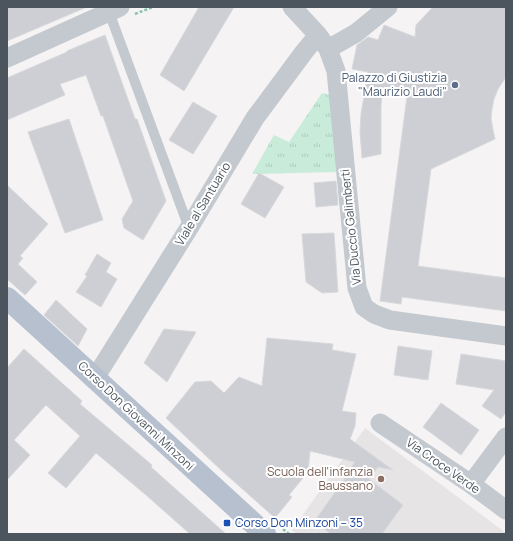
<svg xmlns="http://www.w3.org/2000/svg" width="513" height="541" font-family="Manrope,sans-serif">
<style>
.education{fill:#e6e4e4}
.grass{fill:url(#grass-tufts)}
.building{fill:#cecfd4;stroke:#d8d9dd}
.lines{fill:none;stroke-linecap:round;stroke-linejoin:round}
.path{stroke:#83c7ab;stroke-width:2.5;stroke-dasharray:3 2;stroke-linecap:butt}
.lane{stroke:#c3c9cf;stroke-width:10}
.street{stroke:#c3c9cf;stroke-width:19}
.primary{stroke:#b6c0ce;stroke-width:22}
.service-dot{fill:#5c6f8a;stroke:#fff;stroke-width:1.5}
.education-dot{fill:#8d6e63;stroke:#fff;stroke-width:1.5}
.transit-dot{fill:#1a4fb4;stroke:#fff;stroke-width:1.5}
.labels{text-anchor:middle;stroke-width:4;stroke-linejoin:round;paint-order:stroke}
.service-label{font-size:12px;fill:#4e5e75;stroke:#fff;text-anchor:end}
.street-label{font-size:12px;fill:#4c555e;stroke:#fff}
.education-label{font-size:12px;fill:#785e54;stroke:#fff;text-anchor:end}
.transit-label{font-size:12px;fill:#164399;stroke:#fff;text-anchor:start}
</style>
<defs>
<pattern id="grass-tufts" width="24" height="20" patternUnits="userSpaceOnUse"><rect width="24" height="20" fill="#c8ecd9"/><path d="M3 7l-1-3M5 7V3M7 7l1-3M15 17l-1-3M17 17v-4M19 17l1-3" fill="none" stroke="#adccbd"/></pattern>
</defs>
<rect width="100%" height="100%" fill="#f5f3f3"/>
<path class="education" d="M 365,428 L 506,533 L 506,534 L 297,534 L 292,530 Z"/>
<path class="grass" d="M 322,93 L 330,95 L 338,172 L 252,174 L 274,135 L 289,142 Z"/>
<path class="building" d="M 7,7 L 87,7 L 7,41 Z
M 199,7 L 234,7 L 184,91 L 160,75 Z
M 433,7 L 506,7 L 506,77 L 498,89 L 494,99 L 492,109 L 491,118 L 493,130 L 495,139 L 431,169 L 418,266 L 506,278 L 506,311 L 402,297 L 401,304 L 380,301 L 408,89 L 382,93 L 381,107 L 381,154 L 362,158 L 360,132 L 361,114 L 368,72 L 352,69 L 357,45 L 368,37 L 378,40 L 384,25 L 415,37 L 416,25 Z
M 105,35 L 135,119 L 137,119 L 166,201 L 143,240 L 124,228 L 122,219 L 133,201 L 103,116 L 101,116 L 86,75 L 60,84 L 65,95 L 7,120 L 7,78 L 67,52 L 67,51 Z
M 193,102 L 217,116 L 193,154 L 169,140 Z
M 69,119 L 103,220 L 65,233 L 28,132 Z
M 259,173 L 284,187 L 265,218 L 241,204 Z
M 336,181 L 338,205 L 316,207 L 314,183 Z
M 7,185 L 48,224 L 20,256 L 23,258 L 18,264 L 37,282 L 25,295 L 7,279 Z
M 334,233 L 338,292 L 322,293 L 306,282 L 302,234 Z
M 97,254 L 111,263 L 106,272 L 117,279 L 101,307 L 76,292 L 87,276 L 85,275 Z
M 56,300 L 87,329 L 78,346 L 44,315 Z
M 164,329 L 196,332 L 167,382 L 144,363 Z
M 267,338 L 333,344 L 332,350 L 356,354 L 342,411 L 356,413 L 355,426 L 350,439 L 393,470 L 378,467 L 369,479 L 403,505 L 382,534 L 331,534 L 314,522 L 350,471 L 349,470 L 355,462 L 310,451 L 308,472 L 289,495 L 292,497 L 275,518 L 221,470 L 166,418 L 195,382 L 211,381 L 224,393 L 239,377 L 262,386 Z
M 398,346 L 432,351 L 428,380 L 394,375 Z
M 24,349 L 82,401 L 80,404 L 152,465 L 151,467 L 226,534 L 190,534 L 146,495 L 96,453 L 66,488 L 48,473 L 80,436 L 46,405 L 14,440 L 30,455 L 7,480 L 7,368 Z
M 461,354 L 506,361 L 506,412 L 501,419 L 482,406 L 494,390 L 456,384 Z
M 441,403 L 479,430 L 461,455 L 423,427 Z"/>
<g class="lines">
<path class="path" d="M 135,14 L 153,7
M 283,529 L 289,534"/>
<path class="lane" d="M 109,12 L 189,228"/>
<path class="street" d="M 292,7 L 318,35 L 328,49 L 336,71 L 357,288 L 364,307 L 374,314 L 390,320 L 506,336
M 328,49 L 356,33 L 388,7
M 7,58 L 120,7
M 95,378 L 189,228 L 255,118 L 304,52 L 318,35
M 380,423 L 471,484 L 506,510
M 471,484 L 506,437"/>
<path class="primary" d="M 7,298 L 52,339 L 265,534"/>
</g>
<circle class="service-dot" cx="455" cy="85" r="4"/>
<circle class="education-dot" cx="381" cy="479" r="4"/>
<rect class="transit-dot" x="223" y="519" width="8" height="8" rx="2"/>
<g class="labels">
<g class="service-label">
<text x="447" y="82">Palazzo di Giustizia<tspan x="447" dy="14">"Maurizio Laudi"</tspan></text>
</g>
<g class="street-label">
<text transform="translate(203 204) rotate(-59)" y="4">Viale al Santuario</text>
<text transform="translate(351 227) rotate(-96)" y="4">Via Duccio Galimberti</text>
<text transform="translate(136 416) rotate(43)" y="4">Corso Don Giovanni Minzoni</text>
<text transform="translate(443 466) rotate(35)" y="4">Via Croce Verde</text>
</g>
<g class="education-label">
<text x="373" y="476">Scuola dell'infanzia<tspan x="373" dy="14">Baussano</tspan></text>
</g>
<g class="transit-label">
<text x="235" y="527">Corso Don Minzoni – 35</text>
</g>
</g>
<rect width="513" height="541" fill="none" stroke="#4c555e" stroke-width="16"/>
</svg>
